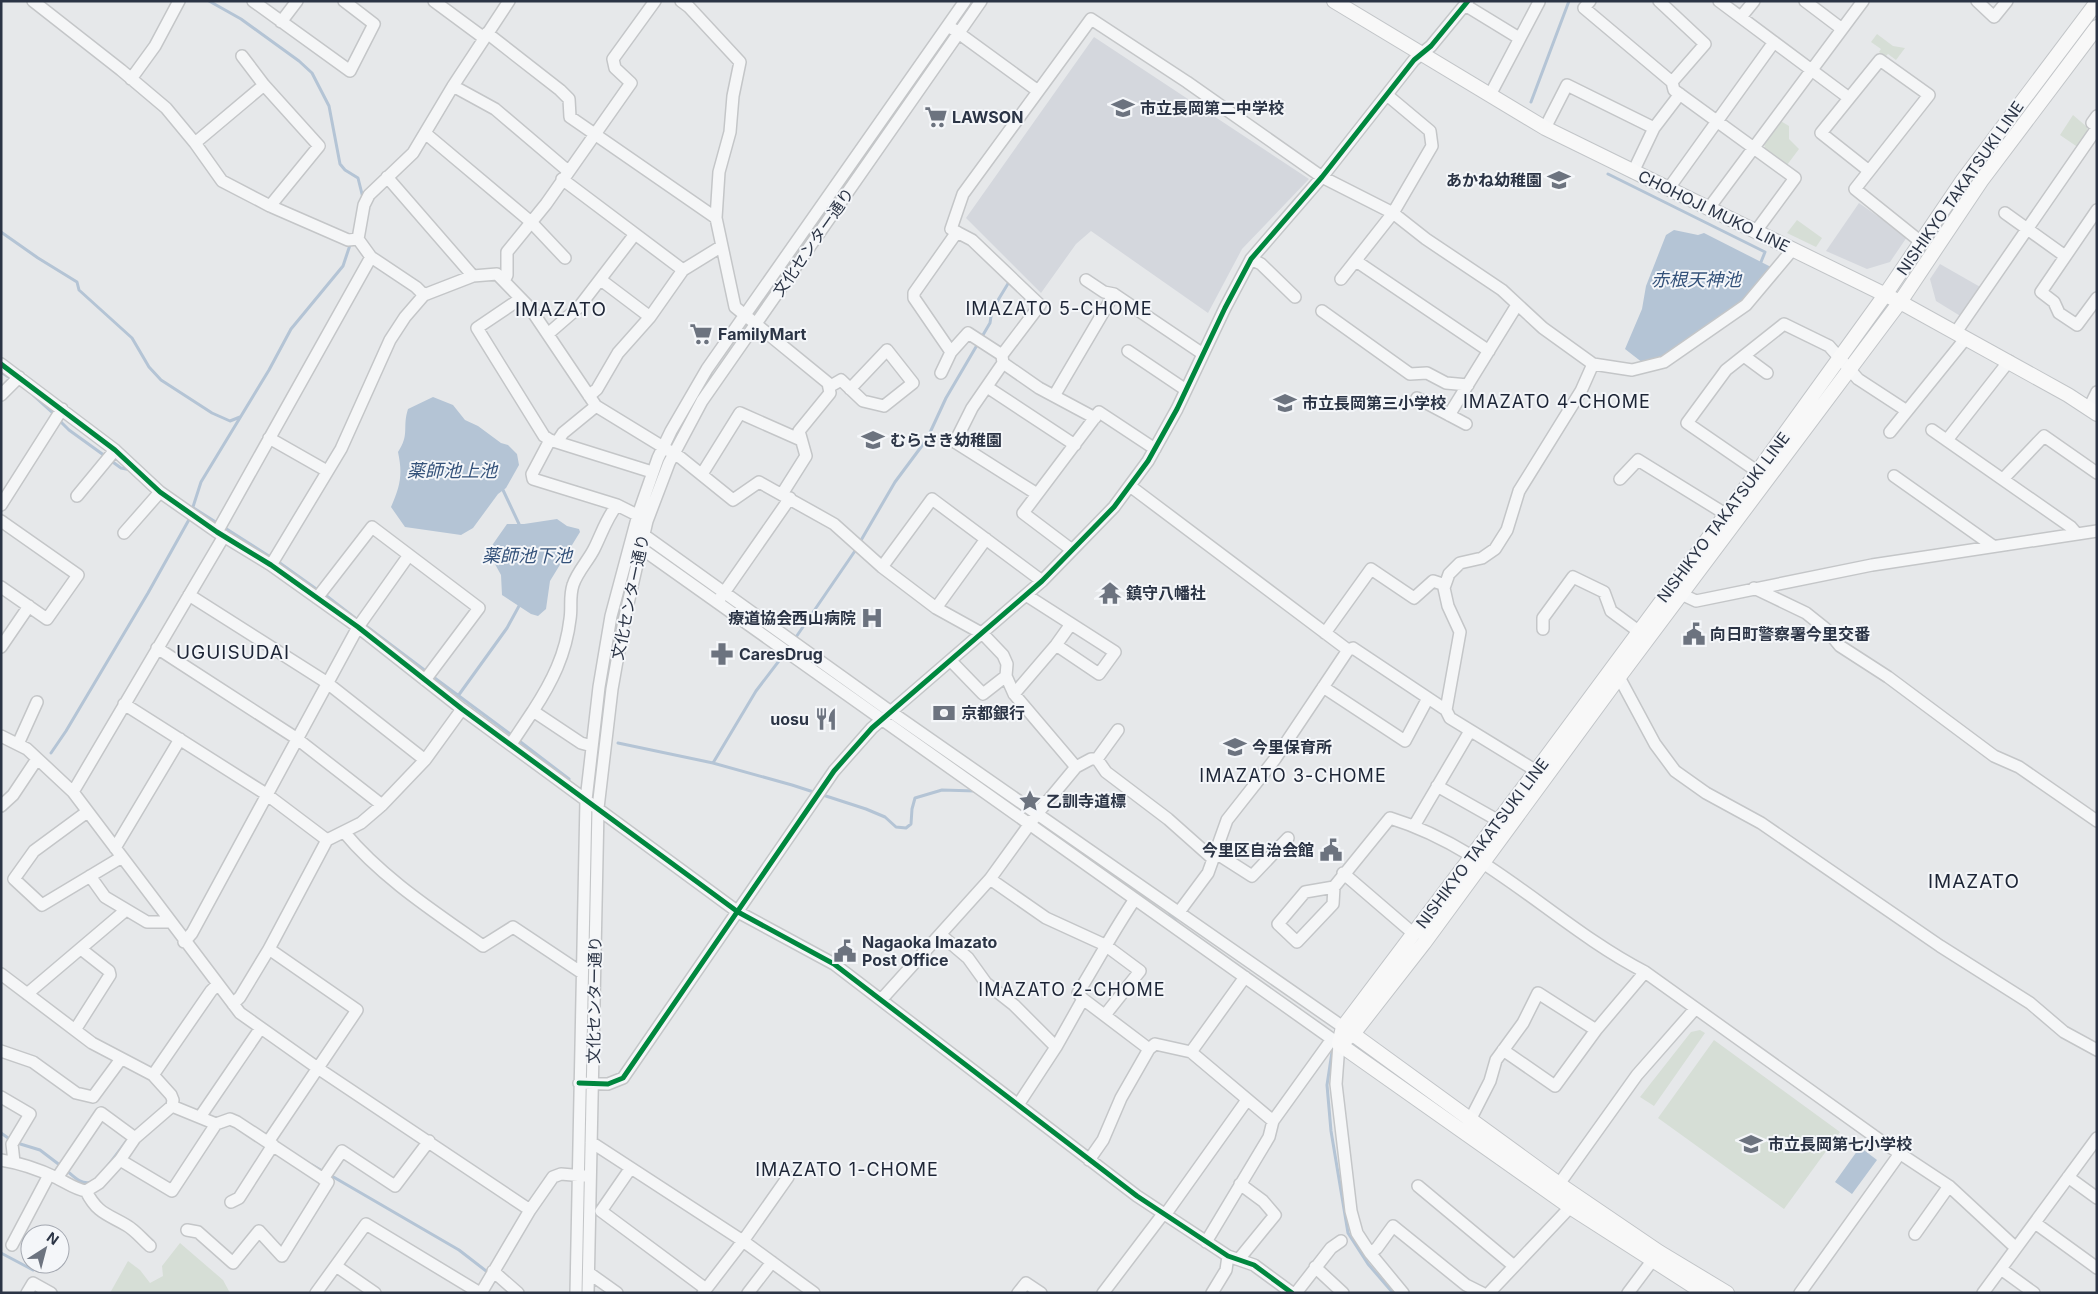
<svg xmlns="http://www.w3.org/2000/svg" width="2098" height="1294" font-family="Inter,'Noto Sans JP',sans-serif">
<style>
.built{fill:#d4d7dd}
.green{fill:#d6ded6}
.water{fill:#b4c4d5}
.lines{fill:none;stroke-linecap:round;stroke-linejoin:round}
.stream{stroke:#b4c4d5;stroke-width:3}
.minor-casing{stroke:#c4c6c8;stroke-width:14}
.major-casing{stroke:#c2c5c8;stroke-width:16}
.minor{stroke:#f5f6f7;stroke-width:11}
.major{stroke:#f8f8f8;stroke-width:14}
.cycleway-casing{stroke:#f4f6f9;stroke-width:8}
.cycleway{stroke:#00873e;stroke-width:5}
.labels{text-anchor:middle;stroke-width:4;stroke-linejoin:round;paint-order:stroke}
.poi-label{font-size:16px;font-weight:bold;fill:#2b3445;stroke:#f4f6f9;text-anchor:start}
.street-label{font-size:16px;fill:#2b3445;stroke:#f4f6f9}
.water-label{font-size:18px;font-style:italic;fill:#34527a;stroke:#f4f6f9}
.neighbourhood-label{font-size:18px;letter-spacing:1px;fill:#1d2536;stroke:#f4f6f9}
.quarter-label{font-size:19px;letter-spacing:1px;fill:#1d2536;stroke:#f4f6f9}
</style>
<rect width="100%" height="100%" fill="#e6e8ea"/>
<path class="built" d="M 1094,37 L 1309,179 L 1242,249 L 1208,313 L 1091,231 L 1076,244 L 1041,293 L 966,218 Z
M 1859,203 L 1907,237 L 1890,262 L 1867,269 L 1826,251 Z
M 1940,264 L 1982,288 L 1962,317 L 1936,301 L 1930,279 Z"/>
<path class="green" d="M 1877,34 L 1893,46 L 1905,48 L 1896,60 L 1888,54 L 1885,57 L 1879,52 L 1881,49 L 1871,42 Z
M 2073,115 L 2087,127 L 2088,136 L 2079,148 L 2060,135 Z
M 1779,120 L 1789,126 L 1789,139 L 1799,149 L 1787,165 L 1765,149 L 1764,142 Z
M 1797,220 L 1822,238 L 1816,247 L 1787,233 Z
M 1700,1030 L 1705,1033 L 1654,1106 L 1640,1097 L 1691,1032 Z
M 1714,1040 L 1840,1132 L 1784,1209 L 1658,1118 Z
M 180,1243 L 223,1280 L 230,1293 L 110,1293 L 128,1261 L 140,1270 L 150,1283 L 163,1276 L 162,1266 Z"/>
<path class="water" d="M 1674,230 L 1698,235 L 1704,233 L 1771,267 C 1742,306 1690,350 1643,363 L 1625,349 L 1642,309 L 1646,286 L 1666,235 Z
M 433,397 L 453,405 L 465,420 L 478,426 L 501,443 L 508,445 L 517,454 L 519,465 L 506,488 L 498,494 L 473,528 L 461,535 L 405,527 L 391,507 C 400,486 403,475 398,452 C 410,434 402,428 408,409 Z
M 557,519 L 567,526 L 579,529 L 580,532 L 550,581 L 546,609 L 538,616 L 531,614 L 502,595 L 501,575 L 490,555 L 493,544 L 507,524 L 524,524 Z
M 1860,1147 L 1877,1160 L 1852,1194 L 1835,1182 Z"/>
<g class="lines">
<path class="stream" d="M 209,1 L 241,19 L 299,61 L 312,73 L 329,106 L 340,164 L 345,170 L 358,178 L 363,198
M 1531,102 L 1569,1
M 1608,174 L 1765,252 L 1761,262
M 1,232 L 38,258 L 77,282 L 79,290 L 132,338 L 149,367 L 161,380 L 212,413 L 230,421 L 240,417
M 1,372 L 13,380
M 34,396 L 55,415
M 59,420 L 69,430 L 105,456
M 110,460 L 121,468 L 131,470
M 503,490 L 519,524
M 192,507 L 272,558
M 192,510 L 201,482 L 269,370 L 291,329 L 343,266 L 351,242
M 860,542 L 895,482 L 927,439 L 946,398 L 990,323 L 992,310 L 1009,282
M 277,561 L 319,591
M 324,594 L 359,621
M 366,626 L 427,672
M 794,640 L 857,548
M 432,676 L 513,736
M 458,696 L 507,628 L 519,606
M 518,740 L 569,779
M 618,743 L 713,763 L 792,785 L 866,809 L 885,817 L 896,827 L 906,828 L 911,824 L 912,809 L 915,798 L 942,790 L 976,791
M 51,753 L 66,731 L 148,593 L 191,516
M 713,763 L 756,691 L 785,653
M 1168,911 L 1178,924
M 1332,1052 L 1327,1085 L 1331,1131 L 1348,1233 L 1368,1264 L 1393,1293
M 1,1133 L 11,1140
M 17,1143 L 40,1150 L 61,1166
M 312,1165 L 324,1172
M 107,1167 L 126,1142
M 66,1170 C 74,1177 81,1185 92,1182
M 330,1175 L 459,1250 L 490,1274
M 1,1253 L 33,1270"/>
<defs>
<path id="minor" d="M 33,1 L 121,70 L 166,108 L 195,143 L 222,181 L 270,206 L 348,240 L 358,239
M 253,1 L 350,71 L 374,24 L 344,1
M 434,1 L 484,38
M 681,1 L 689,7 L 740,62 L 733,96 L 730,132 L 719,172 L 716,218 L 735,307 L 828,383 L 830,393 L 799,431 L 806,456 L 782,494
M 1590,1 L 1584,8 L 1672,82 L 1674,90 L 1795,178 L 1756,231
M 1659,1 L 1705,44 L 1672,82
M 1719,1 L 1849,98
M 1805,1 L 1842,29
M 1977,1 L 1994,17 L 2007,1
M 1465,5 L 1519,38
M 1741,17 L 1754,1
M 281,22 L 297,1
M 953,29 L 1038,91
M 487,33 L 560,90 L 569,99 L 570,117 L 716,218
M 242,56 L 264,85 L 319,146 L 270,206
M 131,79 L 155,46 L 179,1
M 453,86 L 495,109 L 568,171
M 1490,95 L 1539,2
M 2097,116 L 2092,123 L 2097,126
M 1545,128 L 1567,85 L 1654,128
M 425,133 L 531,222 L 565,258
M 195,143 L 264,85
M 1869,171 L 1821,133 L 1880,60 L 1929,95 L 1855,189 L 1921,242
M 1633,172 L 1654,128 L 1680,94
M 387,177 L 473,276
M 562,179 L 683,270
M 1669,188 L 1774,42
M 1709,208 L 1863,1
M 2097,210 L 2041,292 L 2054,302 L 2059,313 L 2077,325 L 2097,298
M 2005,213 L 2065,256
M 1251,259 L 1261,264 L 1295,297
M 1356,261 L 1489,351
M 1341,279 L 1393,213 L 1432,146 L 1430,131 L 1387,95
M 601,280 L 650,317
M 1086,280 L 1104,292 L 1114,294
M 504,281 L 507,275 L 507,252 L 546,204 L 631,83 L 615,68 L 613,59 L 655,1
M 424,295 L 473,276 L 497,274 L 530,308 L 596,406
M 520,299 L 477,328 L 544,436 L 550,440 L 652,472
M 1322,311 L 1410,374 L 1427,373 L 1446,383 L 1468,385
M 1956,332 L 2097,128
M 549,333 L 579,307 L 635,234
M 1128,351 L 1186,390
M 951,352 L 968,333 L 1002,355 L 1040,305 L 972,240 L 951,229 L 963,194 L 1091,19 L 1187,82 L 1322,177 L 1393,213 L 1426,239 L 1502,290 L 1543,328 L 1593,364 L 1632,370 L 1664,362 L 1746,305 L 1793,249
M 1002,356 L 1003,363 L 1039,388 L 1095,418
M 1744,356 L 1767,373
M 1003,363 L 972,408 L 955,442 L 1037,494
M 1,364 L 115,450 L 160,492 L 217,532 L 271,565 L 358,627 L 462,709 L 738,912 L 834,964 L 1137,1196 L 1228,1256 L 1254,1265 L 1292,1293
M 941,373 L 951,352 L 914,298 L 914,293 L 957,232
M 829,387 L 841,380 L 863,401 L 884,406 L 913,383 L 887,350 L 850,389
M 987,387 L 1075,445
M 1,395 L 19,377
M 589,396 L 597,389 L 618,353 L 650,317 L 683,270 L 722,246
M 1054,396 L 1114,294 L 1203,354
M 1417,398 L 1466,424
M 2089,408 L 2097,392
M 1449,415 L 1517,305
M 1932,430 L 2071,527 L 2077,534
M 1890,432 L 1966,338
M 269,438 L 327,471
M 550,440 L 532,474 L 533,479 L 617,505 L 643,518
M 1947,440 L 2009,361
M 557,442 L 563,433 L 596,406 L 681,458 L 733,500 L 759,482 L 834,524 L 882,567 L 936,608 L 983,634 L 1003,655 L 1007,664 L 1006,676 L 1014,694 L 1076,767
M 702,474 L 740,413 L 801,440
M 1764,476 L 1687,423 L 1726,370 L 1784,324 L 1829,346 L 1858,379 L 1907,411
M 1894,476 L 1993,546
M 1620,479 L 1638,460 L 1732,518
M 2003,479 L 2044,436 L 2097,473
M 1130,486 L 1348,650 L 1353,648 L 1446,710 L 1450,718 L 1543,775
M 77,496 L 115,450
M 1,505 L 62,409
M 1,521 L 78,575 L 47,619 L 1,587
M 637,530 L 891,712 L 1343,1027
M 217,532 L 371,257
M 124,533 L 160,492
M 635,544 L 1339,1044 L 1336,1084 L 1351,1211 L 1357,1233 L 1370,1253 L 1403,1293
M 1072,550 L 1023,513 L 1099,412 L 1155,449
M 271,565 L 341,449 L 390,340 L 405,317 L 424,295 L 416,287 L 371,257 L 358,239 L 364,205 L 369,195 L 413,153 L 453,86 L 509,1
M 882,567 L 932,499 L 1042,581
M 1754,588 L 1806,613 L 1826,629 L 1840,646 L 1888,677 L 1994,756 L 2019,767 L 2097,821
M 1681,594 L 1696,601 L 1872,565 L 2097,531
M 189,595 L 326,682 L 425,760
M 1026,595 L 1115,652 L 1099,674 L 1056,645
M 721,597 L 790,498
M 317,598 L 372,527 L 479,608 L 425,680
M 936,608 L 986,539
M 1543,629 L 1543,618 L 1573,577 L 1604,592 L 1611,611 L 1645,636
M 1325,633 L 1371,569 L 1414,598 L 1433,581 L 1445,585
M 1,647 L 29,606
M 157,648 L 296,738 L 382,805
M 951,661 L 983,694 L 1006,676
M 1619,677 L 1655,744 L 1675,771 L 1706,793 L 1761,823 L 1940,946 L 2030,1003 L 2064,1032 L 2097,1050
M 1323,687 L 1405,741 L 1428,698
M 1014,694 L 1056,645 L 1071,624
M 124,704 L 266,794 L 327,840
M 1446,710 L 1460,632 L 1448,606 L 1444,588 L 1449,574 L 1460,563 L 1482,558 L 1495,549 L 1507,530 L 1519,491 L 1581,391 L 1593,364
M 533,711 C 552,682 566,654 570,619 C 572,608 569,597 573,585 C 577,572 588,561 594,549 C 602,533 606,519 617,505
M 1,736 L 27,749 L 73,792 L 240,1013 L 319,1069 L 530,1210
M 18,744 L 37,702
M 511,744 L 533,711 L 581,743 L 592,746
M 1097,759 L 1106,772 L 1168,819 L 1213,859
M 1437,786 L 1499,821
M 73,792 L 224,536
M 1,806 L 13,795 L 37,759
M 87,812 L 34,851 L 14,879 L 42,905 L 122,857
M 1414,826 L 1470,731
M 344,832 C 382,878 435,912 483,946 L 513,927 L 582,973
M 115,848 L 180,739
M 1216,853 L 1252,876 L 1288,838
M 1343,873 L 1414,934
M 90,876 L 105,897 L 147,922 L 169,922
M 990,879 L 1046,918 L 1105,945 L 1140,971 L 1105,1015
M 1334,887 L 1305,892 L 1278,924 L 1297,942 L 1333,904 L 1334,887 L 1390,818 C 1488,848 1556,926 1645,972 L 1881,1141 L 1949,1186 L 2016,1248
M 1179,912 L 1208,873 L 1227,820 L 1275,759 L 1348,650
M 941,935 L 968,958 L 986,983 L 1014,1005 L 1056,1047
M 184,942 L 192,933 L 358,627 L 409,555
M 1,974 L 92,1043 L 153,1075 L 171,1095 L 173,1100 L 172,1106 L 216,1124 L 172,1191 L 120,1160 L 99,1183 L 86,1191 C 75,1189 67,1183 57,1178 C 40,1170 20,1163 1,1160
M 27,994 L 126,910
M 1083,999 L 1149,1049
M 881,1000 L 990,879 L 1037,814 L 1076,767 L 1091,759 L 1097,759 L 1118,730
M 233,1004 L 240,997 L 269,949 L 327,840 L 361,823 L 382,805 L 425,760 L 462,709
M 75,1030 L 110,975 L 109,971 L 81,949
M 1503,1050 L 1555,1086 L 1596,1030 L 1645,972
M 1,1051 L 33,1062 L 76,1093 L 93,1097 L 121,1059
M 1191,1052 L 1245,977
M 153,1075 L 211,991 L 217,985
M 579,1083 L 608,1084 L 623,1078 L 834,771 L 872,728 L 1042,581 L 1114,507 L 1148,461 L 1177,409 L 1225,308 L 1251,259 L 1322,177 L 1414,60 L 1431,46 L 1468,1
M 1,1097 L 30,1114 L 12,1144 L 14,1162
M 1018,1105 L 1056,1047 L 1083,999 L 1078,993 C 1097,962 1114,930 1135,899
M 200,1117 L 260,1029
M 1467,1126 L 1490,1081 L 1496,1060 L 1523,1023 L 1538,993 L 1596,1030
M 268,1142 L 357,1010 L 269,949
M 591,1142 L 743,1241 L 814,1293
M 120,1160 L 135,1138 L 172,1106
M 1089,1160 L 1103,1140 L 1121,1098 L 1149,1049 L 1155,1044 L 1191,1052 L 1273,1121
M 630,1169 L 601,1211 L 706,1289
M 2068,1177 L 2097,1198
M 57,1178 L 101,1113 L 135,1138
M 323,1179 L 342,1151 L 395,1186 L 429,1141
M 1418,1186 L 1514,1266
M 86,1191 C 97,1213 107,1214 126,1225 C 135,1230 142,1239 150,1246
M 1554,1191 L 1637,1075 L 1695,1009
M 231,1202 L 239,1198 L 273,1145
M 1165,1215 L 1247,1100
M 2035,1223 L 2097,1268
M 187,1230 L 198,1232 L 233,1263 L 259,1231 L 282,1256 L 328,1182 L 237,1122 L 230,1119 L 216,1124
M 1915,1234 L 1949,1186
M 1206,1242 L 1269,1137 L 1273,1121 L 1332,1039
M 12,1245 L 49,1175
M 1370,1253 L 1377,1248 L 1393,1226 L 1466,1285 L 1482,1293
M 1239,1259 L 1275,1215 L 1263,1201 L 1240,1184
M 336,1266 L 375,1293
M 1315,1267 L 1343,1293
M 2001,1269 L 2034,1293
M 493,1271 L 518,1293
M 589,1273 L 617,1293
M 27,1293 L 33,1283 L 51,1293
M 316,1293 L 366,1224 L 480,1293
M 481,1293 L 530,1210 L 553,1177 L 561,1174 L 584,1176
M 576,1293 L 586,800 L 599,687 L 611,616 L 638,515 L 658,458 L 671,431 L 707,369 L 965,1
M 588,1293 L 598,808 L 612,689 L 624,621 L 647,521 L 669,463 L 702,401 L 981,1
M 703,1293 L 743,1241 L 788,1177
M 748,1293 L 772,1262
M 1018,1293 L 1026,1283 L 1041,1293
M 1103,1293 L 1163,1214
M 1212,1293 L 1226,1270 L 1228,1256
M 1296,1293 L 1331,1248 L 1341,1241
M 1489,1293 L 1576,1201
M 1628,1293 L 1658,1253
M 1800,1293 L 1901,1152
M 1983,1293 L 2097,1138"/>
<path id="major" d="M 1334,1 L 1545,128 L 1900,302 L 2068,395 L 2097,414
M 1346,1029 L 1559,1184 L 1659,1252 L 1727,1293
M 1339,1044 L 1343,1027 L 1536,771 L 1758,471 L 1885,295 L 1963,180 L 2097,2
M 1339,1044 L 1353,1034 L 1424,943 L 1619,677 L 1900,302 L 1981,181 L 2097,27
M 1339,1044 L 1570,1207 L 1704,1293"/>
</defs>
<use href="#minor" class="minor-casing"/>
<use href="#major" class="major-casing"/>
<use href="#minor" class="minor"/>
<use href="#major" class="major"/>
<defs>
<path id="cycleway" d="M 1,364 L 115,450 L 160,492 L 217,532 L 271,565 L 358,627 L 462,709 L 738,912 L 834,964 L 1137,1196 L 1228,1256 L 1254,1265 L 1292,1293
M 579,1083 L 608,1084 L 623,1078 L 834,771 L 872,728 L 1042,581 L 1114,507 L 1148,461 L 1177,409 L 1225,308 L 1251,259 L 1322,177 L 1414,60 L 1431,46 L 1468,1"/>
</defs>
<use href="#cycleway" class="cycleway-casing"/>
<use href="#cycleway" class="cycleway"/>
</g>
<defs>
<symbol id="school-bare" viewBox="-9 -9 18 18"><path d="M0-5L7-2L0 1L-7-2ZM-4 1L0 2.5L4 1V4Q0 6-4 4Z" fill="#6c737f" stroke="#f4f6f9" stroke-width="2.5" paint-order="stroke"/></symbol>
<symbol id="supermarket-bare" viewBox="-9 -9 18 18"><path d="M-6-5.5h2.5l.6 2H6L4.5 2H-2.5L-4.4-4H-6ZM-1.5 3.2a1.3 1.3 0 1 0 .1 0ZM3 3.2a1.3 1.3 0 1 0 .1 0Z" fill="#6c737f" stroke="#f4f6f9" stroke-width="2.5" paint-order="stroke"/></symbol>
<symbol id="temple-bare" viewBox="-9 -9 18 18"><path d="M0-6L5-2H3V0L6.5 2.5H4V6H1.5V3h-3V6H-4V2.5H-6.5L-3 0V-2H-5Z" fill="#6c737f" stroke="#f4f6f9" stroke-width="2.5" paint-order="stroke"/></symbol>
<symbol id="hospital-bare" viewBox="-9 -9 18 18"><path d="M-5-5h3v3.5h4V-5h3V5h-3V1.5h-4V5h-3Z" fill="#6c737f" stroke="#f4f6f9" stroke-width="2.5" paint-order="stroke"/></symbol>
<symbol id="civic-bare" viewBox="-9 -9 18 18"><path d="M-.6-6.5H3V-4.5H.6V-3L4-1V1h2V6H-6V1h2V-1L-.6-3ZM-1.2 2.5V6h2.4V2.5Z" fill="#6c737f" stroke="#f4f6f9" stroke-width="2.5" paint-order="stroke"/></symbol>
<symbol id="pharmacy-bare" viewBox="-9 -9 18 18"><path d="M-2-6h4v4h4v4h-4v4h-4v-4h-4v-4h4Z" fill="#6c737f" stroke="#f4f6f9" stroke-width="2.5" paint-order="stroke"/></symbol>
<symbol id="bank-bare" viewBox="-9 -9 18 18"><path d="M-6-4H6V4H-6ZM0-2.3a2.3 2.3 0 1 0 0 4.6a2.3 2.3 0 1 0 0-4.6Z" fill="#6c737f" stroke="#f4f6f9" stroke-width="2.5" paint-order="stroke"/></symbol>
<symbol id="restaurant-bare" viewBox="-9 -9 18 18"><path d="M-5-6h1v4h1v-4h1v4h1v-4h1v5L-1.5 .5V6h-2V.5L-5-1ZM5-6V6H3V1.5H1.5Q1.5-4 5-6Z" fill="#6c737f" stroke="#f4f6f9" stroke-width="2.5" paint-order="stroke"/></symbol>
<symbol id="sight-bare" viewBox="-9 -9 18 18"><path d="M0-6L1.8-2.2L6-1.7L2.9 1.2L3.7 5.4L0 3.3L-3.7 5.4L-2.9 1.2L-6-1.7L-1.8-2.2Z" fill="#6c737f" stroke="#f4f6f9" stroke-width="2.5" paint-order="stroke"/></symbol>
</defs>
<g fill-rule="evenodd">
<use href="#school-bare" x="1107" y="92" width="32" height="32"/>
<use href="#supermarket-bare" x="920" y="101" width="32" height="32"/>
<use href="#school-bare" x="1543" y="164" width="32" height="32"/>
<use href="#supermarket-bare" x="685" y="318" width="32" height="32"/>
<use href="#school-bare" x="1269" y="387" width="32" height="32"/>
<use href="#school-bare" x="857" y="424" width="32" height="32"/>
<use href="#temple-bare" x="1094" y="577" width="32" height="32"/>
<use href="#hospital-bare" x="856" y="602" width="32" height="32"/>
<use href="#civic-bare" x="1678" y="618" width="32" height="32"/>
<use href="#pharmacy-bare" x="706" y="638" width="32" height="32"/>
<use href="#bank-bare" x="928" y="697" width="32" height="32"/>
<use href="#restaurant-bare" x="810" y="703" width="32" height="32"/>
<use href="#school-bare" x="1219" y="731" width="32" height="32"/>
<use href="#sight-bare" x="1014" y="785" width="32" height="32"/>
<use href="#civic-bare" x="1315" y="834" width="32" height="32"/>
<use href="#civic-bare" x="829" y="935" width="32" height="32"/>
<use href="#school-bare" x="1735" y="1128" width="32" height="32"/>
</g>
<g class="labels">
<g class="poi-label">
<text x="1140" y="114">市立長岡第二中学校</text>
<text x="952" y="123">LAWSON</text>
<text x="1542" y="186" text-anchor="end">あかね幼稚園</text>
<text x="718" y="340">FamilyMart</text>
<text x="1302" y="409">市立長岡第三小学校</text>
<text x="890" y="446">むらさき幼稚園</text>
<text x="1126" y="599">鎮守八幡社</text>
<text x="856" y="624" text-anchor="end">療道協会西山病院</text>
<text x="1710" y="640">向日町警察署今里交番</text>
<text x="739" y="660">CaresDrug</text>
<text x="961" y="719">京都銀行</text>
<text x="809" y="725" text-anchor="end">uosu</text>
<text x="1252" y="753">今里保育所</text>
<text x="1046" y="807">乙訓寺道標</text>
<text x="1314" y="856" text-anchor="end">今里区自治会館</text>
<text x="862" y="948">Nagaoka Imazato<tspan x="862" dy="18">Post Office</tspan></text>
<text x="1768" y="1150">市立長岡第七小学校</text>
</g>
<g class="street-label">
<text transform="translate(1960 188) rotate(-55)" y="6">NISHIKYO TAKATSUKI LINE</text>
<text transform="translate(1714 211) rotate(26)" y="6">CHOHOJI MUKO LINE</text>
<text transform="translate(813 242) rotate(-55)" y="6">文化センター通り</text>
<text transform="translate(1723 517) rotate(-53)" y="6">NISHIKYO TAKATSUKI LINE</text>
<text transform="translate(630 597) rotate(-78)" y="6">文化センター通り</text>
<text transform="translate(1482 843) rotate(-53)" y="6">NISHIKYO TAKATSUKI LINE</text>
<text transform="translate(594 1000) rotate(-89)" y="6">文化センター通り</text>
</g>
<g class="water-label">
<text x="1696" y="286">赤根天神池</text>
<text x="452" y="477">薬師池上池</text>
<text x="527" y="562">薬師池下池</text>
</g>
<g class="neighbourhood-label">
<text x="1059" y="315">IMAZATO 5-CHOME</text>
<text x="1557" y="408">IMAZATO 4-CHOME</text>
<text x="1293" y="782">IMAZATO 3-CHOME</text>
<text x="1072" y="996">IMAZATO 2-CHOME</text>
<text x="847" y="1176">IMAZATO 1-CHOME</text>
</g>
<g class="quarter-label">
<text x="561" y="316">IMAZATO</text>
<text x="233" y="659">UGUISUDAI</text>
<text x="1974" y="888">IMAZATO</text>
</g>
</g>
<rect width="2098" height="1294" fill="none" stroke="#2b3445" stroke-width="5"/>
<g transform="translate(45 1249) rotate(36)"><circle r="24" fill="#f4f6f9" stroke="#a4a8b1"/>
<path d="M0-4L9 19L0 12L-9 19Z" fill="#6c737f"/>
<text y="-8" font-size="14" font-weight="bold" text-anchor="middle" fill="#2b3445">N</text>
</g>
</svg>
